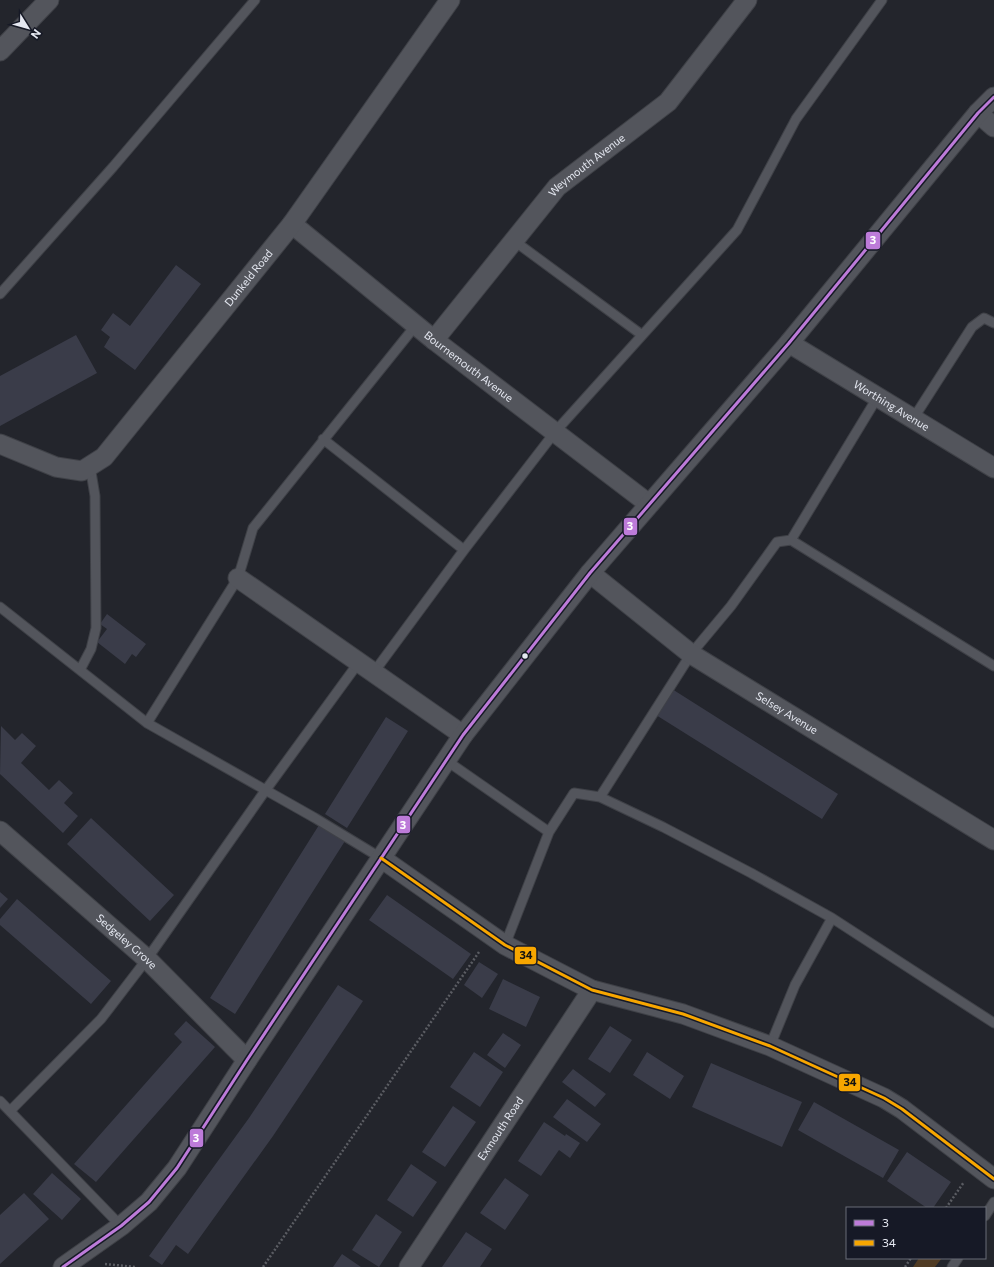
<svg xmlns="http://www.w3.org/2000/svg" width="994" height="1267" font-family="Commissioner,sans-serif">
<style>
.green{fill:#503b24}
.building{fill:#3a3c49}
.lines{fill:none;stroke-linecap:round;stroke-linejoin:round}
.lane-casing{stroke:#3f4147;stroke-width:11}
.street-casing{stroke:#3f4147;stroke-width:21}
.path{stroke:#5b5d63;stroke-width:2.5;stroke-dasharray:2 2;stroke-linecap:butt}
.lane{stroke:#53555c;stroke-width:9}
.street{stroke:#53555c;stroke-width:19}
.bus-1-casing{stroke:#161926;stroke-width:6}
.bus-2-casing{stroke:#161926;stroke-width:6}
.bus-1{stroke:#bd7bd9;stroke-width:3}
.bus-2{stroke:#f7a600;stroke-width:3}
.bus-dot{fill:#e5e8f1;stroke:#161926;stroke-width:1.5}
.labels{text-anchor:middle;stroke-width:3.5;stroke-linejoin:round;paint-order:stroke}
.street-label{font-size:11px;fill:#e5e8f1;stroke:#161926}
.line-badge{stroke:#161926;stroke-width:1.5}
.badge-label{font-size:11px;text-anchor:middle;font-weight:bold;fill:#fff}
.pale-badge-label{font-size:11px;text-anchor:middle;font-weight:bold;fill:#111}
</style>
<rect width="100%" height="100%" fill="#23252c"/>
<path class="green" d="M 919,1258 L 942,1258 L 935,1267 L 913,1267 Z"/>
<path class="building" d="M 176,265 L 201,284 L 135,370 L 104,347 L 110,337 L 101,330 L 113,313 L 130,326 Z
M 76,335 L 97,373 L 0,426 L 0,376 Z
M 107,614 L 146,644 L 136,657 L 132,654 L 125,664 L 97,642 L 107,629 L 100,624 Z
M 672,689 L 838,794 L 822,819 L 656,715 Z
M 386,717 L 408,731 L 347,828 L 325,814 Z
M 1,726 L 15,740 L 22,733 L 36,746 L 21,763 L 49,790 L 59,780 L 73,793 L 64,803 L 78,816 L 63,833 L 0,774 Z
M 91,818 L 174,895 L 150,921 L 67,844 Z
M 319,825 L 345,841 L 235,1014 L 210,998 Z
M 0,892 L 8,899 L 0,908 Z
M 387,895 L 471,954 L 453,979 L 369,920 Z
M 17,899 L 111,981 L 91,1004 L 0,925 L 0,919 Z
M 479,962 L 498,974 L 482,998 L 464,985 Z
M 503,979 L 540,997 L 526,1027 L 489,1009 Z
M 338,985 L 363,1001 L 273,1136 L 188,1254 L 176,1245 L 162,1265 L 149,1256 L 249,1118 Z
M 186,1021 L 215,1047 L 96,1182 L 74,1164 L 182,1042 L 174,1034 Z
M 610,1026 L 632,1040 L 610,1073 L 588,1059 Z
M 503,1033 L 521,1045 L 505,1068 L 487,1055 Z
M 474,1052 L 503,1072 L 480,1107 L 450,1087 Z
M 647,1052 L 684,1076 L 670,1099 L 633,1075 Z
M 711,1063 L 802,1102 L 782,1147 L 692,1107 Z
M 573,1069 L 606,1094 L 595,1107 L 562,1082 Z
M 567,1099 L 601,1124 L 587,1142 L 553,1117 Z
M 814,1102 L 899,1150 L 883,1178 L 798,1130 Z
M 453,1106 L 476,1122 L 445,1167 L 422,1152 Z
M 544,1122 L 565,1136 L 566,1134 L 580,1143 L 570,1158 L 559,1150 L 541,1176 L 518,1161 Z
M 907,1152 L 951,1182 L 933,1208 L 927,1208 L 887,1181 Z
M 411,1164 L 437,1182 L 413,1217 L 387,1200 Z
M 52,1173 L 81,1199 L 62,1220 L 33,1194 Z
M 505,1178 L 529,1195 L 505,1230 L 480,1213 Z
M 24,1193 L 49,1219 L 0,1264 L 0,1215 Z
M 376,1214 L 402,1232 L 379,1267 L 352,1250 Z
M 466,1232 L 492,1249 L 480,1267 L 442,1267 Z
M 342,1254 L 361,1267 L 333,1267 Z"/>
<g class="lines">
<defs>
<path id="lane" d="M 513,240 L 642,335
M 0,294 L 113,167 L 255,0
M 913,419 L 972,327 L 984,318 L 994,323
M 323,439 L 464,550
M 791,540 L 877,398
M 0,607 L 147,723 L 315,818 L 381,858
M 80,670 L 91,649 L 96,628 L 95,496 L 90,466
M 374,672 L 464,550 L 555,432 L 737,230 L 796,119 L 882,0
M 147,723 L 238,578 L 253,528 L 416,325
M 447,761 L 549,832
M 600,797 L 691,654 L 731,606 L 777,542 L 791,540 L 994,666
M 505,945 L 549,832 L 574,793 L 600,797 L 663,827 L 751,873 L 832,918 L 994,1023
M 770,1046 L 795,985 L 832,918
M 0,1101 L 121,1226
M 10,1111 L 101,1019 L 147,959 L 265,791 L 359,662
M 985,1216 L 994,1202
M 952,1267 L 958,1258"/>
<g id="street">
<path d="M 0,51 L 49,0"/>
<path d="M 978,113 L 994,127"/>
<path id="s1" d="M 292,224 L 434,340 L 649,504"/>
<path id="s2" d="M 434,340 L 557,187 L 668,102 L 747,0"/>
<path id="s3" d="M 789,343 L 994,468"/>
<path id="s4" d="M 0,444 L 56,467 L 82,471 L 104,457 L 292,224 L 450,0"/>
<path id="s5" d="M 590,573 L 691,654 L 994,840"/>
<path d="M 238,578 L 463,735"/>
<path id="s6" d="M 0,831 L 147,959 L 247,1060"/>
<path d="M 381,858 L 505,945 L 592,990 L 683,1014 L 770,1046 L 884,1098 L 902,1109 L 994,1179"/>
<path d="M 63,1267 L 121,1226 L 149,1202 L 177,1168 L 247,1060 L 463,735 L 590,573 L 789,343 L 978,113 L 994,97"/>
<path id="s7" d="M 409,1267 L 592,990"/>
</g>
</defs>
<use href="#lane" class="lane-casing"/>
<use href="#street" class="street-casing"/>
<path class="path" d="M 946,1208 L 964,1182
M 105,1264 L 136,1267
M 263,1267 L 479,952
M 905,1267 L 911,1258"/>
<use href="#lane" class="lane"/>
<use href="#street" class="street"/>
<defs>
<path id="bus-1" d="M 63,1267 L 121,1226 L 149,1202 L 177,1168 L 247,1060 L 463,735 L 590,573 L 789,343 L 978,113 L 994,97"/>
<path id="bus-2" d="M 381,858 L 505,945 L 592,990 L 683,1014 L 770,1046 L 884,1098 L 902,1109 L 994,1179"/>
</defs>
<use href="#bus-1" class="bus-1-casing"/>
<use href="#bus-2" class="bus-2-casing"/>
<use href="#bus-1" class="bus-1"/>
<use href="#bus-2" class="bus-2"/>
</g>
<circle class="bus-dot" cx="525" cy="656" r="3.5"/>
<g class="labels">
<g class="street-label">
<text dy="4" stroke="none"><textPath href="#s2" startOffset="233">Weymouth Avenue</textPath></text>
<text dy="4" stroke="none"><textPath href="#s4" startOffset="343">Dunkeld Road</textPath></text>
<text dy="4" stroke="none"><textPath href="#s1" startOffset="227">Bournemouth Avenue</textPath></text>
<text dy="4" stroke="none"><textPath href="#s3" startOffset="120">Worthing Avenue</textPath></text>
<text dy="4" stroke="none"><textPath href="#s5" startOffset="242">Selsey Avenue</textPath></text>
<text dy="4" stroke="none"><textPath href="#s6" startOffset="168">Sedgeley Grove</textPath></text>
<text dy="4" stroke="none"><textPath href="#s7" startOffset="166">Exmouth Road</textPath></text>
</g>
</g>
<g class="line-badge">
<rect x="865" y="231" width="16" height="19" rx="4" fill="#bd7bd9"/>
<rect x="623" y="517" width="15" height="19" rx="4" fill="#bd7bd9"/>
<rect x="396" y="815" width="15" height="19" rx="4" fill="#bd7bd9"/>
<rect x="514" y="946" width="23" height="19" rx="4" fill="#f7a600"/>
<rect x="838" y="1073" width="23" height="19" rx="4" fill="#f7a600"/>
<rect x="189" y="1128" width="15" height="20" rx="4" fill="#bd7bd9"/>
</g>
<g class="badge-label">
<text x="873" y="244">3</text>
<text x="630" y="530">3</text>
<text x="403" y="829">3</text>
<text x="196" y="1142">3</text>
</g>
<g class="pale-badge-label">
<text x="526" y="959">34</text>
<text x="850" y="1086">34</text>
</g>
<rect x="846" y="1207" width="140" height="52" fill="#161926" stroke="#696c77"/>
<rect x="854" y="1220" width="20" height="6" fill="#bd7bd9" stroke="#696c77"/>
<text x="882" y="1227" font-size="12" fill="#e5e8f1">3</text>
<rect x="854" y="1240" width="20" height="6" fill="#f7a600" stroke="#696c77"/>
<text x="882" y="1247" font-size="12" fill="#e5e8f1">34</text>
<g transform="translate(28 28) rotate(127)" stroke="#161926" stroke-width="3" paint-order="stroke">
<path d="M0-3L7 15L0 10L-7 15Z" fill="#e5e8f1"/>
<text y="-6" font-size="11" font-weight="bold" text-anchor="middle" fill="#e5e8f1">N</text>
</g>
</svg>
